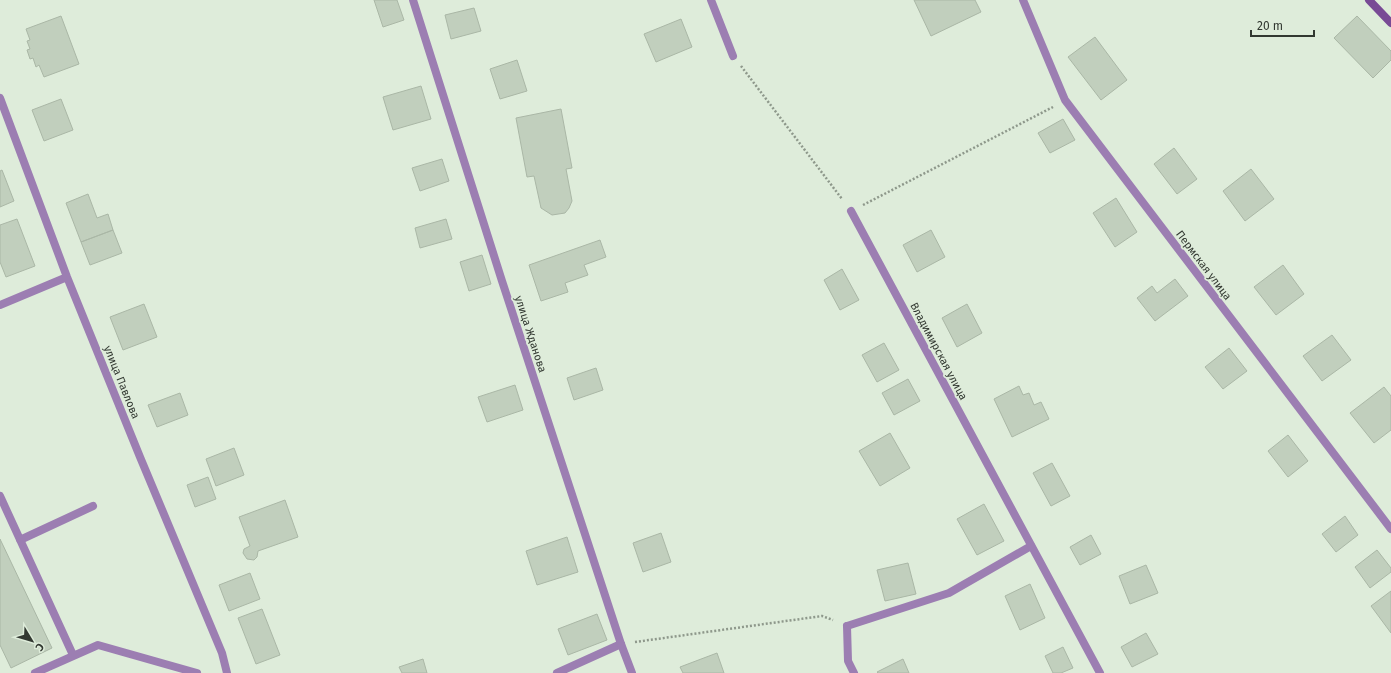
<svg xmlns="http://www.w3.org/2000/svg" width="1391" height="673" font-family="'Fira Sans',sans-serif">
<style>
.building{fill:#c1cfbd;stroke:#aab7a6}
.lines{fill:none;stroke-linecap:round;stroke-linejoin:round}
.path{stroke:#8e988b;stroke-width:2.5;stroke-dasharray:2 2;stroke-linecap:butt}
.lane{stroke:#9c7eb2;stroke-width:8}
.street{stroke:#9c7eb2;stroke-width:8}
.secondary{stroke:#784a95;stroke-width:8}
.labels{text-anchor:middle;stroke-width:3.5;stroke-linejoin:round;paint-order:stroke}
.street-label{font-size:11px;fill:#323831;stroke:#deecda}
</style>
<rect width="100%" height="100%" fill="#deecda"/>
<path class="building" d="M 374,0 L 397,0 L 404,20 L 383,27 Z
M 914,0 L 975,0 L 981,12 L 931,36 Z
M 474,8 L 481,31 L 451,39 L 445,15 Z
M 61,16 L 79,64 L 44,77 L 39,65 L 36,67 L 33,58 L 30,59 L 27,50 L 30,49 L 27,41 L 30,40 L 26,29 Z
M 1357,16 L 1391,51 L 1391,60 L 1373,78 L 1334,38 Z
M 681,19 L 692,47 L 656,62 L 644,34 Z
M 1095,37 L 1127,80 L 1101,100 L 1068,57 Z
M 517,60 L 527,91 L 500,99 L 490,69 Z
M 421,86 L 431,119 L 393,130 L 383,97 Z
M 61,99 L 73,130 L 44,141 L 32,110 Z
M 561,109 L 572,168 L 566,169 L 572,201 L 569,208 L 565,213 L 552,215 L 541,208 L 534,176 L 527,177 L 516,118 Z
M 1063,119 L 1075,140 L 1050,153 L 1038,133 Z
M 1174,148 L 1197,179 L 1177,194 L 1154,164 Z
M 442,159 L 449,181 L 420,191 L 412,168 Z
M 1251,169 L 1274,199 L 1245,221 L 1223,191 Z
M 2,170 L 14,201 L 0,207 L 0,171 Z
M 88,194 L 97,218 L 108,214 L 113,230 L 81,242 L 66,203 Z
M 1116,198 L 1137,232 L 1115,247 L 1093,213 Z
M 17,219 L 35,266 L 6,277 L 0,262 L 0,225 Z
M 446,219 L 452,239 L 420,248 L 415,228 Z
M 113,230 L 122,253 L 90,265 L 81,242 Z
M 931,230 L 945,257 L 917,272 L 903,245 Z
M 600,240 L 606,257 L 584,265 L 588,275 L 565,283 L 568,292 L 541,301 L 529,265 Z
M 482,255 L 491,284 L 469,291 L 460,262 Z
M 1283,265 L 1304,294 L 1276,315 L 1254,287 Z
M 842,269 L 859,300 L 840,310 L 824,280 Z
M 1175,279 L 1188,296 L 1155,321 L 1137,298 L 1152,286 L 1157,293 Z
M 144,304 L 157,337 L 123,350 L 110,317 Z
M 967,304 L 982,333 L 957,347 L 942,318 Z
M 1332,335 L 1351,360 L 1322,381 L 1303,356 Z
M 884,343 L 899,370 L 877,382 L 862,355 Z
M 1229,348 L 1247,371 L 1223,389 L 1205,367 Z
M 596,368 L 603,390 L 574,400 L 567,378 Z
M 908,379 L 920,401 L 894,415 L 882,393 Z
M 515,385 L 523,410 L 487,422 L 478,397 Z
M 1019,386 L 1023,395 L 1029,393 L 1034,405 L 1041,402 L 1049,419 L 1012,437 L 994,399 Z
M 1384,387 L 1391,396 L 1391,430 L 1374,443 L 1350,413 Z
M 180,393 L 188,415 L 157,427 L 148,405 Z
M 890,433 L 910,468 L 880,486 L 859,451 Z
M 1288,435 L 1308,461 L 1288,477 L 1268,451 Z
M 234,448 L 244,475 L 216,486 L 206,459 Z
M 1052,463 L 1070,496 L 1051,506 L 1033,473 Z
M 208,477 L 216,499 L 195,507 L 187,485 Z
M 285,500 L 298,537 L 258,551 L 257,557 L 254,560 L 247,559 L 243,553 L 244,549 L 250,546 L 239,517 Z
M 984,504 L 1004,541 L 977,555 L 957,519 Z
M 1345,516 L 1358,535 L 1336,552 L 1322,534 Z
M 661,533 L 671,562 L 643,572 L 633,543 Z
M 1091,535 L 1101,554 L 1080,565 L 1070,547 Z
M 567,537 L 578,572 L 537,585 L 526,551 Z
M 0,539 L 52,648 L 11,668 L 0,645 Z
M 1377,550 L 1391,568 L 1391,572 L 1370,588 L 1355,567 Z
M 908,563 L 916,594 L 885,601 L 877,570 Z
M 1146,565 L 1158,593 L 1130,604 L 1119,576 Z
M 250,573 L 260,599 L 229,611 L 219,585 Z
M 1030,584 L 1045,618 L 1020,630 L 1005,596 Z
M 1391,591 L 1391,633 L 1371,606 Z
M 262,609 L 280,655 L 256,664 L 238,618 Z
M 597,614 L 607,640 L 568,655 L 558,629 Z
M 1146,633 L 1158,654 L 1132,667 L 1121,647 Z
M 1063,647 L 1073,668 L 1061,673 L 1053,673 L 1045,656 Z
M 717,653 L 724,673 L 683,673 L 680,667 Z
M 423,659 L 427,673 L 402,673 L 399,667 Z
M 903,659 L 909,673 L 878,673 L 877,672 Z"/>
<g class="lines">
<path class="path" d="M 741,66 L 842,199
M 863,205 L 1053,107
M 635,642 L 822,616 L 833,620"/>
<path class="lane" d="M 0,496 L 73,655
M 20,540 L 93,506
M 847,626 L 949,593 L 1031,546
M 35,673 L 98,645 L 197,673
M 557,673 L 621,644"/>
<path class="street" d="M 413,0 L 502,281 L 621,644 L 632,673
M 711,0 L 733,56
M 1023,0 L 1065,100 L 1391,529
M 0,98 L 67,277 L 140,457 L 222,653 L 227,673
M 851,211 L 1100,673
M 0,305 L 67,277
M 847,626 L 848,661 L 854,673"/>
<path class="secondary" d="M 1369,0 L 1391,23"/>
</g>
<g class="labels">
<g class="street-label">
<text transform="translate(1204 265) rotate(53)" y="4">Пермская улица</text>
<text transform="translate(531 334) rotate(72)" y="4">улица Жданова</text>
<text transform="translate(939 351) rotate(62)" y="4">Владимирская улица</text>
<text transform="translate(122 382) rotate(68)" y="4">улица Павлова</text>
</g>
</g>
<g transform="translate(32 641) rotate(128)" stroke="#deecda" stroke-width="3" paint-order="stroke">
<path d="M0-3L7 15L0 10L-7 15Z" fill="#323831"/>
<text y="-6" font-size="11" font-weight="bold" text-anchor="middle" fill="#323831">С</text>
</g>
<path d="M1251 30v6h63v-6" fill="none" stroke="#323831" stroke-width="2"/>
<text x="1257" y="30" font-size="12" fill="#323831" stroke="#deecda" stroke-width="3" paint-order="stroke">20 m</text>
</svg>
